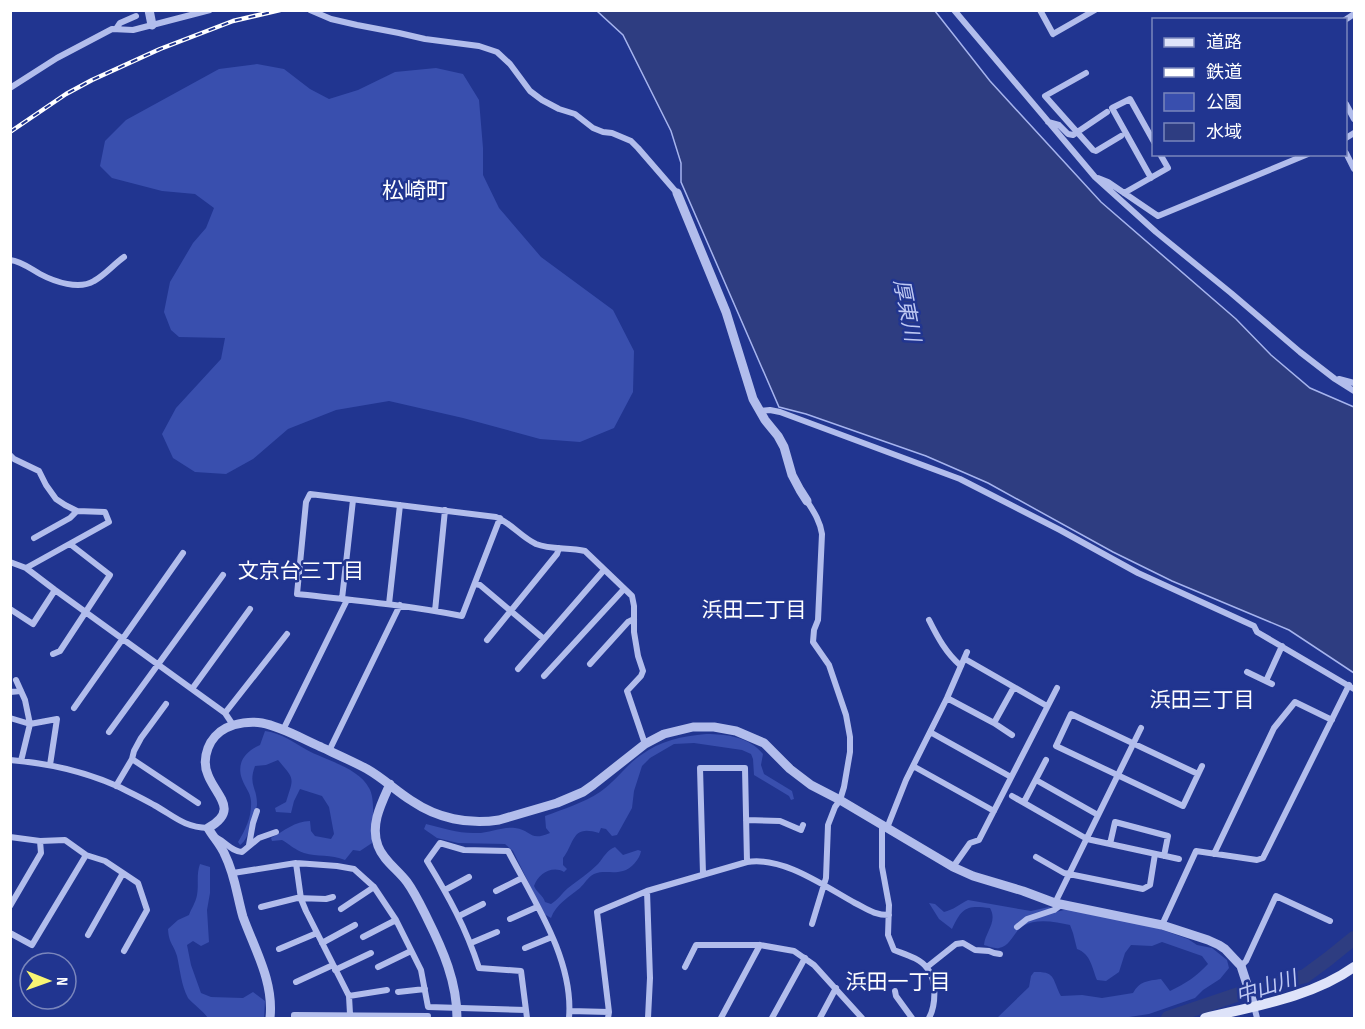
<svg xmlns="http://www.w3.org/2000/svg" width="1365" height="1029" font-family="'Sofia Sans Condensed','Noto Sans JP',sans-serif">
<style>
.green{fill:#394fae}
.water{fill:#2e3d81;stroke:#a6b4ee;stroke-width:1.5}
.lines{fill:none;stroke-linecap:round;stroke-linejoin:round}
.river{stroke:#2e3d81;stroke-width:14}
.minor{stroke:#b2bdec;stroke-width:6}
.tertiary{stroke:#b2bdec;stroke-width:9}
.secondary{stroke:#dee3f9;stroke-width:10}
.rail-casing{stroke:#fff;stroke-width:4.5}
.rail{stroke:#213590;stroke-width:2;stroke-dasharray:7;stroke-linecap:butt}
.labels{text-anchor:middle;stroke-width:5;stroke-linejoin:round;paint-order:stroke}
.water-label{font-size:21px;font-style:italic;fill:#bec8f3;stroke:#213590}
.neighbourhood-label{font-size:21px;fill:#fff;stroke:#213590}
.quarter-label{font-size:22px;fill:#fff;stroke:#213590}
</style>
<rect width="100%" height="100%" fill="#213590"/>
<path class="green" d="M 257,64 L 284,69 L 310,89 L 329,99 L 358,90 L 395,72 L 436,68 L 463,74 L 479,100 L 483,148 L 483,175 L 499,208 L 541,257 L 613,310 L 634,351 L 633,392 L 614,428 L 580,442 L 540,439 L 463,418 L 389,401 L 336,410 L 288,429 L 253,459 L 226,474 L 195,472 L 173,458 L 162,434 L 176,408 L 221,359 L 225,338 L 179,337 L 171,330 L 164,312 L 170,282 L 193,243 L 206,228 L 214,208 L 195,194 L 162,191 L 112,178 L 100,166 L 105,141 L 126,120 L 219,69 Z
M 265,731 C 281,733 293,742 307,750 C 325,760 359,768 369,788 C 376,799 372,829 372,843 L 360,851 L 353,850 L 345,860 C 331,854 317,857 304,853 C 295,850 289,844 282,840 L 272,841 L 271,838 C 284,831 295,821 310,821 L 311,831 L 315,836 L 331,839 L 334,834 L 329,807 L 322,796 L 300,789 L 294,801 L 291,813 L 276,812 L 275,808 L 286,802 C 294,777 295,780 278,760 L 266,765 L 255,766 C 248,785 257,787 257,804 C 257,809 249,833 246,838 C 245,840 242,844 240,845 L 238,842 C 246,829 252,816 251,801 C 250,791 245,788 242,779 C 236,762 246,751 260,745 Z
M 706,734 C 727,734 749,737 763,754 L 761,765 L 764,774 L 792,791 L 794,799 L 791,800 L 789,796 L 754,775 L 753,759 L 751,754 L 742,750 L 694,743 L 674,744 L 650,758 L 642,766 L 634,791 L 632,808 L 617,835 L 612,836 L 606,829 L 601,828 L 599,833 C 571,824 575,843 563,858 L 563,865 L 567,869 L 564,872 C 552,865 538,874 534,886 C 537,893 543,895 545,902 L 551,904 C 558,900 562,893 568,888 C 578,880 589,873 598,864 C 604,857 606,851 615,847 L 623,855 L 638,850 L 641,851 C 640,859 631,869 623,871 C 613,874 604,870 594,874 C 588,877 585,883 580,888 C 569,897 556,904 551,918 L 544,914 L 513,851 L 505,844 L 458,843 L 437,838 L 424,829 L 426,824 C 443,828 460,834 477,833 C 489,833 504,826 515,828 C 532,830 529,842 550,833 L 546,828 L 545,816 C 564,809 583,803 600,792 C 615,782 626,765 641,755 C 660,741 682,736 706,734 Z
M 200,864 L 210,867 L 210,893 L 207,910 L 209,942 L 201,946 L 193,941 L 187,945 L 191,965 L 201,993 L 211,997 L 243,998 L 253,992 L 265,1001 L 264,1018 L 208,1018 C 202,1010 193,1004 188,998 C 181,985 180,969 177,956 C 173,943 169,944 168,929 L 178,920 L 189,915 C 191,909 196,902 197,895 C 199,884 196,875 200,864 Z
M 968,900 L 1031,911 L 1049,907 L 1056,912 L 1068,909 L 1157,928 L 1188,939 L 1197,945 L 1212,948 L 1227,960 L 1229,968 L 1220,979 L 1203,990 L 1195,998 L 1149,1014 L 1129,1017 L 1094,1018 L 997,1018 L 1029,987 L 1031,976 L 1034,972 C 1056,971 1052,979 1061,996 L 1082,995 L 1102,998 L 1133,993 C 1140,981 1147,981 1161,979 L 1170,991 C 1185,984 1197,976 1208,964 L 1202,956 L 1162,942 L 1152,946 L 1131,945 L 1125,953 L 1119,972 L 1106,981 L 1097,980 C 1092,968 1091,954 1077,949 L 1073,933 L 1070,925 C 1056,922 1036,918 1023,926 C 1013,932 1011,946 999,948 C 995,949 988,946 984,945 C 985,932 998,922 990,908 C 967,905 962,907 952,929 L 939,919 L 929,903 L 935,904 L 944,912 C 953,910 960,904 968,900 Z"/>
<path class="water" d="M 597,11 L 935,11 L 990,81 L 1101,202 L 1236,319 L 1271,355 L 1310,388 L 1354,407 L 1354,673 L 1289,630 L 1172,581 L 1113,552 L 988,483 L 926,456 L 806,414 L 779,407 L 681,182 L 681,163 L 671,131 L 623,35 Z"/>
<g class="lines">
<path class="river" d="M 1168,1018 L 1242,993 L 1305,976 L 1328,959 L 1354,938"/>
<path class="minor" d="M 310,10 L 331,19 L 357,25 L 399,33 L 425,39 L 479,46 L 497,52 L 510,64 L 530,91 L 542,100 L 559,109 L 575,114 L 593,128 L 603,132 L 612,133 L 631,141 L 638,148 L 677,193
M 954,10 L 1095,177 L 1156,232 L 1231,293 L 1300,352 L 1335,379 L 1354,391
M 1040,10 L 1053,34 L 1095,10
M 1345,20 L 1354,14
M 116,29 L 120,23 L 136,16
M 1086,73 L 1045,96 L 1093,150 L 1096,151 L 1121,136
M 10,88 L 57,58 L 112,29 L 133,30 L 210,10
M 1346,104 L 1354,119
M 1048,122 L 1059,125 L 1068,134 L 1073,135 L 1107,112
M 1346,138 L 1354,133
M 1346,153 L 1354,169
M 1098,178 L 1108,182 L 1158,216 L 1308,154
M 1151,178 L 1112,108 L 1130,99 L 1154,142
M 1124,193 L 1168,168 L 1160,154
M 10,260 C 21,261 31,269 40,274 C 55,282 79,290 94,281 C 105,275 114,264 124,257
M 1339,379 L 1354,383
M 759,411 L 770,410 L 780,412 L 960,479 L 1060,530 L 1138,573 L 1254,626 L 1257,632 L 1354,689
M 10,455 L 14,459 L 39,471 L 46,485 L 56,499 L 65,505 L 77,511 L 105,512 L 109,522 L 26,568
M 807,501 C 814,512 820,521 822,534 L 818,620 L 814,630 L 813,642 L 829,665 L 846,715 L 850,737 L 850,752 L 844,787 L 840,800 L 835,807 L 828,825 L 826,878 L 812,924
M 500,518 L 462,616 C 408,605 352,600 297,594 L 306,502 L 310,494 L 496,517 C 511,523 521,537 536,544 C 551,550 569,547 585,551 L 632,596 L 634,606 L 634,632 L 638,656 L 643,671 L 641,676 L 627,691 L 645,744
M 34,538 L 70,518 L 77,511
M 10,562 L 26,568 L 55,590 L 225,713 L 233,725
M 475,584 L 480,585 L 544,639
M 342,599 L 353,500
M 389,604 L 400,505
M 10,609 L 33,624 L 55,590
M 435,611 L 445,510
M 929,620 C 938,638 946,653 961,666
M 487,640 L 557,554 L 559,548
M 53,654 L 60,651 L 110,575 L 70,544
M 965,659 L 1047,706
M 590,664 L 628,622 L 634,619
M 518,669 L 604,570
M 1247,672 L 1272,684
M 544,676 L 624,589
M 16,680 L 25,700 L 30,724 L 57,719 L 50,765
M 1266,681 L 1282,646
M 192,689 L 250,609
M 10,692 L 21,691
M 947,698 L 994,723 L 1012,735
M 74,708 L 183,553
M 225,713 L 287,634
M 10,718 L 30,724 L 21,761
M 994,723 L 1014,687
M 283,730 L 347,600
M 109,732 L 223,575
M 930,732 L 1011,777
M 329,751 L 400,605
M 132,759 L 198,803
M 10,760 C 47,763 83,771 117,786 C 129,792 142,798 154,805 C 174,816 183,827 208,828
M 913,766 L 994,811
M 1198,774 L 1071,714 L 1056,746 L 1183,806 L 1202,766
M 1036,780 L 1098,815
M 116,786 L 132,759 L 134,751 L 141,738 L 166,704
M 1012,796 L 1087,839 L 1179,859
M 1024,802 L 1046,760
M 746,820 L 780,821 L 801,830 L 803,825
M 882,825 L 882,867 L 889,905 L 888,935 L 894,950 C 904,954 920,958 927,968 C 937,980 936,1005 929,1018
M 887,828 L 906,780 L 947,698 L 967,652
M 10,837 L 40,841 L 41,853 L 10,906
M 217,838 C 227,843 231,851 242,852 L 259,838 L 276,832
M 40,841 L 65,840 L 86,855
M 1110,844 L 1115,822 L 1168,836 L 1164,856
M 249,845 L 253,823 L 257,811
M 1214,854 L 1274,728 L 1295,702 L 1332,720
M 1036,857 L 1064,873 L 1143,889 L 1150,885 L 1155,854
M 296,863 L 301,899 L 306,911 L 349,996 L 350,1014
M 953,867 L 970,843 L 979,840 L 1057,688
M 233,873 L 296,863 L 337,866 L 354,869 L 374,887 L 396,920 L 421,970 L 428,1007 L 526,1010
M 703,874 L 700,768 L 745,768 L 747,862
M 445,890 L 469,877
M 496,891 L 522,878
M 647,891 L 650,978 L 648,1018
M 1055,903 L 1141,728
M 261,907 L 297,898 L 326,899 L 333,897
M 341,909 L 374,887
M 459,916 L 483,904
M 510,919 L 537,907
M 1162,925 L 1196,851 L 1257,860 L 1263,858 L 1349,685
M 1017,927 L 1027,919 L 1054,910 L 1062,904
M 10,933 L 32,945 L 86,855 L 105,861 L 138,883 L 147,910 L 124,951
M 88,935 L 123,873
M 363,937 L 396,920
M 322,943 L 355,925
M 471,943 L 497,932
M 525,948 L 552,937
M 279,949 L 317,933
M 1241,966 L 1246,961 L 1276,896 L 1330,921
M 378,967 L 411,951
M 685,967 L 696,945 L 760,945 L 794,951 L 814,965 L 862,1018
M 927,967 L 956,944 L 963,943 L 975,950 L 989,951 L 994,953 L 1000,954
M 335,970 L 371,953
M 296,982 L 333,965
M 895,991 L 896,996 L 912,1018
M 398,992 L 425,989
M 349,996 L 387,990
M 1254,1006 L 1257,1018
M 570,1011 L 609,1012
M 294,1018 L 294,1015 L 428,1016
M 527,1018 L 521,971 L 479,968 C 466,928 449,897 427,861 L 440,843 L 464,850 L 508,851 C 534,901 574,960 569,1018
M 608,1018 L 609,1012 L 597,912 L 647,891 L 747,862 C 783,856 824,886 855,903 C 867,909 874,915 889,915
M 721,1018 L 760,945
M 772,1018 L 805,958
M 820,1018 L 836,988"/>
<path class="tertiary" d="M 149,10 L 152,25
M 677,193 L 726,312 L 753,399 L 765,420 L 778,436 L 784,447 L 792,475 L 800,490 L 807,501
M 390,784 C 381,804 370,825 378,846 C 383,860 398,870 407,882 C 415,893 421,906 427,918 C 443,950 457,982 457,1018
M 270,1018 C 274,982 255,950 243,917 C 237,896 235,875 225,855 C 221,845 213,837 208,828 C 240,810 216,796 208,775 C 204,766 205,756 208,748 C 211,740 218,732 226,728 C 236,723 251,721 262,723 C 283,727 302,739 321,747 C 336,754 352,761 367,769 C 383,778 396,791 412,801 C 437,818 468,825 499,820 L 557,803 L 583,792 L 593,785 L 645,744 L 664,734 L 693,727 L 714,727 L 736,731 L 764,743 L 790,769 L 811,785 L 840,800 L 953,867 L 973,876 L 1023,891 L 1055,903 L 1162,925 L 1208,940 L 1219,945 L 1225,949 L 1241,966 L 1254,1006"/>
<path class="secondary" d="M 1205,1018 C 1255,1006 1312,997 1354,967"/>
<defs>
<path id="rail" d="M 10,132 L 66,94 L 92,80 L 160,49 L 233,21 L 280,10"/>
</defs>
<use href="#rail" class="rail-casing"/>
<use href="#rail" class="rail"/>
</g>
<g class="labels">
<g class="water-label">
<text transform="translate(907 310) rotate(79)" y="7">厚東川</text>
<text transform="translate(1266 987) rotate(-18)" y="7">中山川</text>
</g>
<g class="neighbourhood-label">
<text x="301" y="578">文京台三丁目</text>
<text x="754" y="617">浜田二丁目</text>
<text x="1202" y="707">浜田三丁目</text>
<text x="898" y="989">浜田一丁目</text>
</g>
<g class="quarter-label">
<text x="415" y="198">松崎町</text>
</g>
</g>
<rect width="1365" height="1029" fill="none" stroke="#ffffff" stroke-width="24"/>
<rect x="1152" y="18" width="195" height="138" fill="#213590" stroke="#7a86bc" stroke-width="1.5"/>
<rect x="1164" y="38" width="30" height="9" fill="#dee3f9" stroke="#7a86bc" stroke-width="1.5"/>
<text x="1206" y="48" font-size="18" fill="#ffffff">道路</text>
<rect x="1164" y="68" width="30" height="9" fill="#ffffff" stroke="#7a86bc" stroke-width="1.5"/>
<text x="1206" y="78" font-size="18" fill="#ffffff">鉄道</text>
<rect x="1164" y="93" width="30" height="18" fill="#394fae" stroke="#7a86bc" stroke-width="1.5"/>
<text x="1206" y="108" font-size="18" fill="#ffffff">公園</text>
<rect x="1164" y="123" width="30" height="18" fill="#2e3d81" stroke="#7a86bc" stroke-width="1.5"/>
<text x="1206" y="138" font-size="18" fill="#ffffff">水域</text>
<g transform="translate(48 981) rotate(91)"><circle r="28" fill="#213590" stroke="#7a86bc" stroke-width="1.5"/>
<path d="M0-4.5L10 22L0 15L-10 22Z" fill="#f9f573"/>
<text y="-9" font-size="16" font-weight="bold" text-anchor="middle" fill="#ffffff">N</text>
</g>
</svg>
